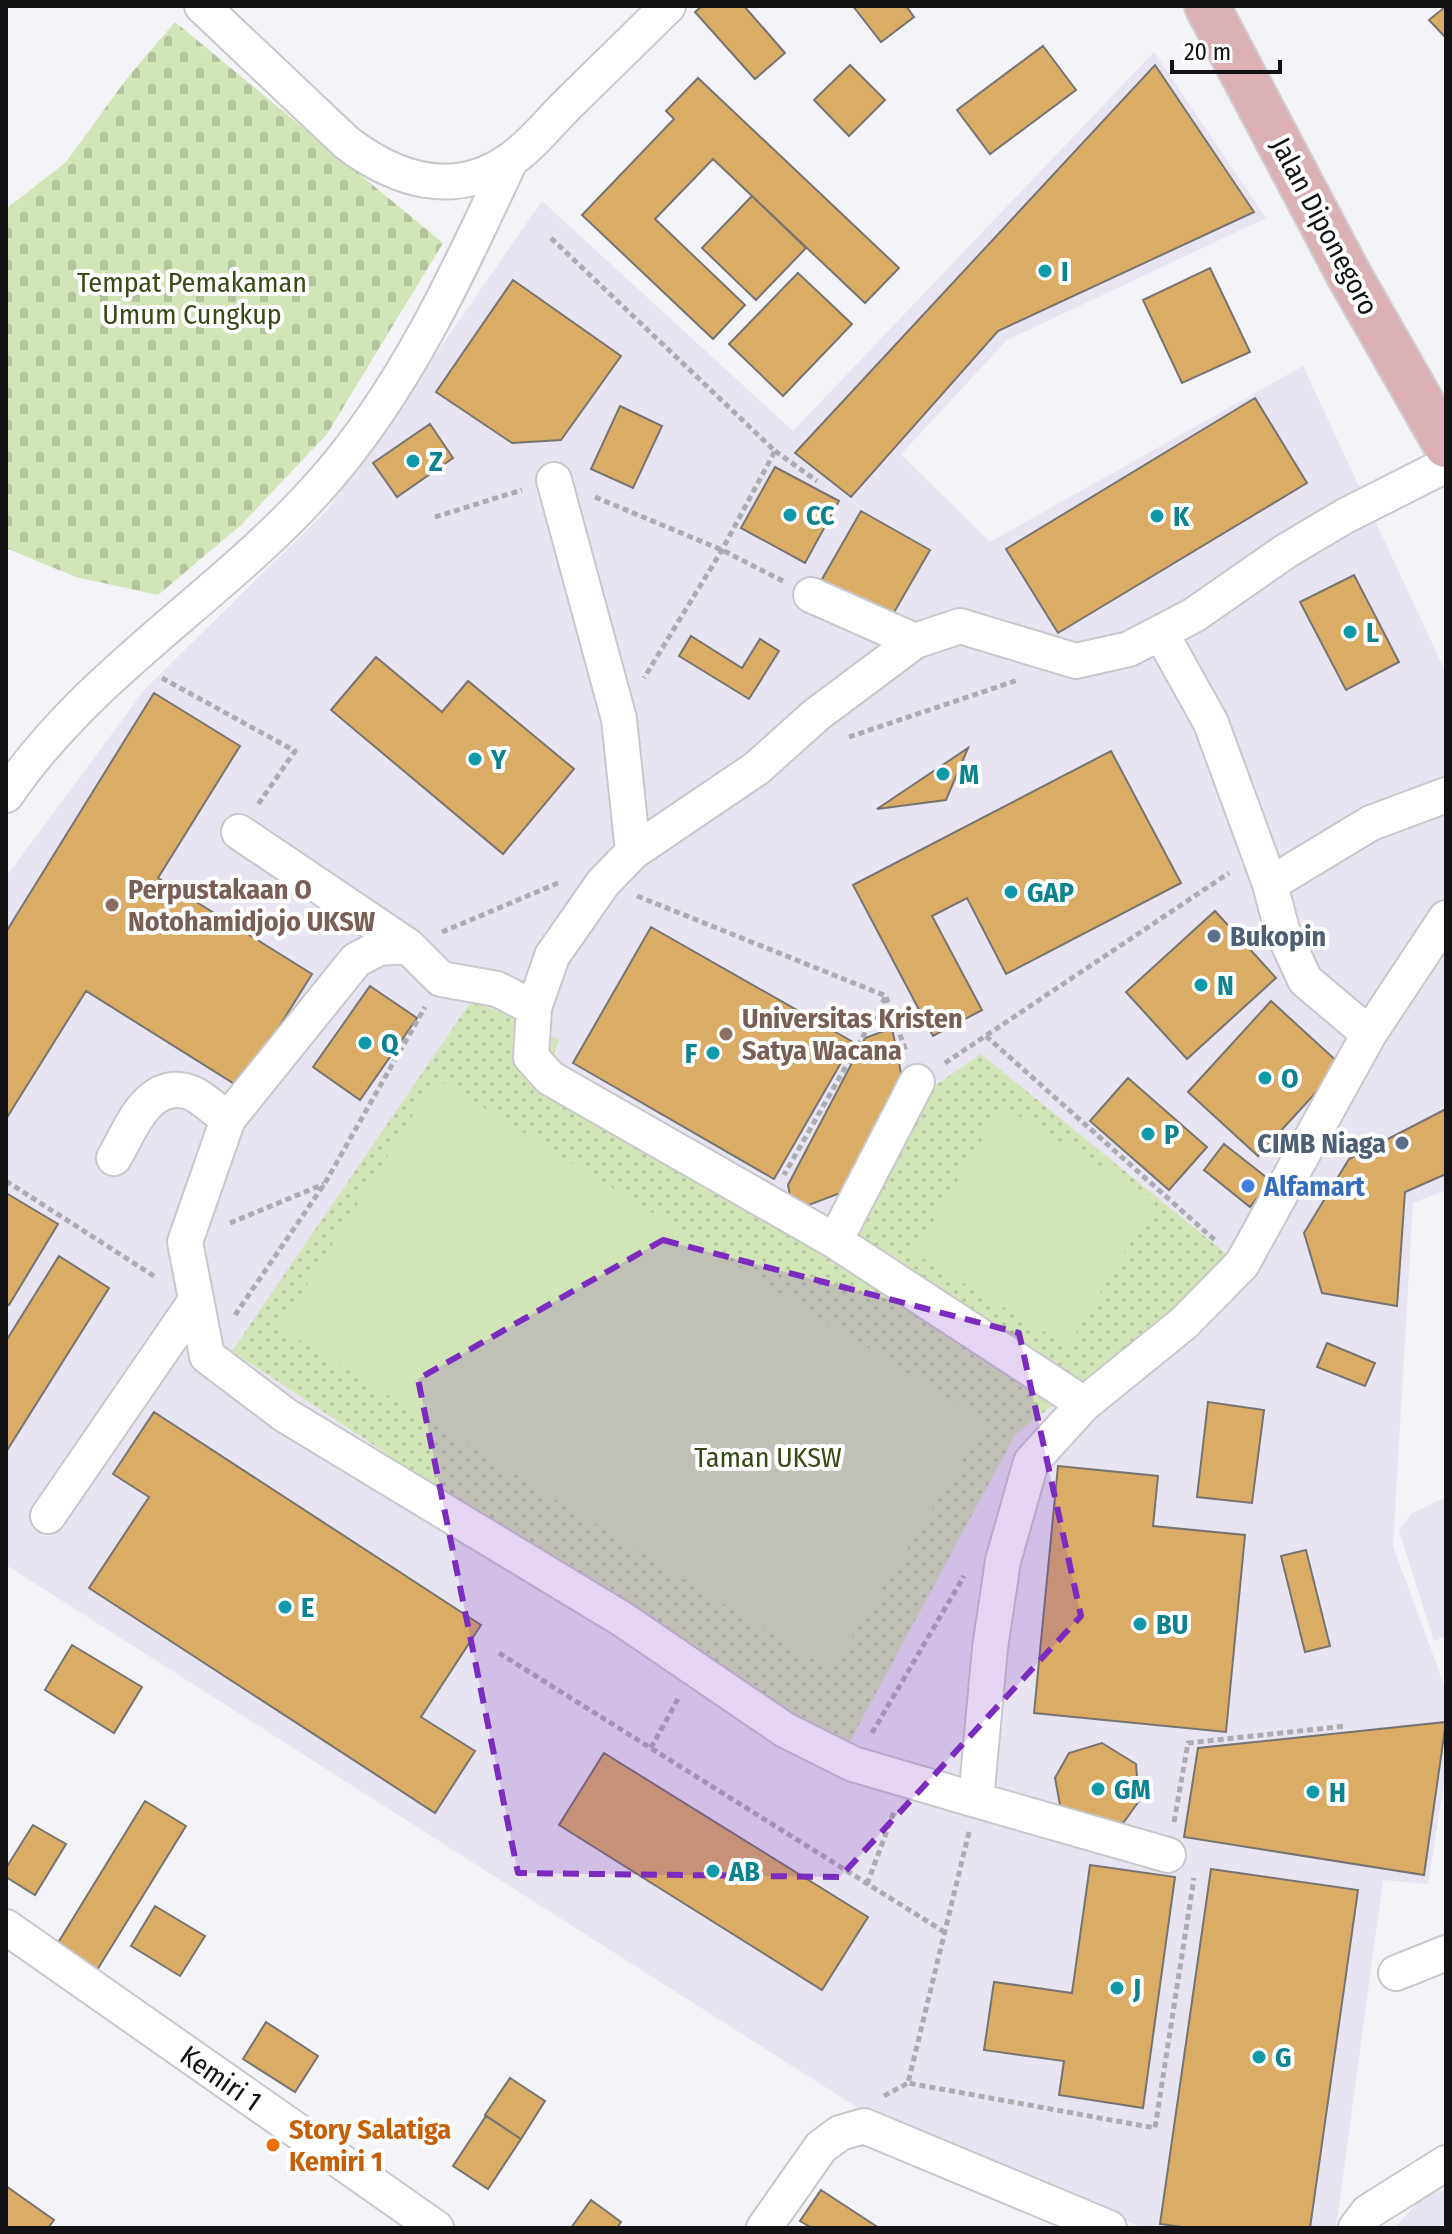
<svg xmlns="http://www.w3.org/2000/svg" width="1452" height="2234" font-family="'Fira Sans Condensed',sans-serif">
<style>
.built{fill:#e8e4f1}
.cemetery{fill:url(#cemetery-stones)}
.park{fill:url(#park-dots)}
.pitch{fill:#d1e5b6}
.building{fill:#daac66;stroke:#777470;stroke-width:2}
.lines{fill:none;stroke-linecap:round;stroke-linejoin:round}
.minor-casing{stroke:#c8c7cc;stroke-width:38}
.major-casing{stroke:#d0cfd0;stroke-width:48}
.path{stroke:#acabaf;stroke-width:5;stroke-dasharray:6 4;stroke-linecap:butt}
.minor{stroke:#fff;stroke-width:34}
.major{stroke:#dcb1b5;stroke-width:44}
.marked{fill:#7b2cbf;fill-opacity:0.2;stroke:#7b2cbf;stroke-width:6;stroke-dasharray:16 10;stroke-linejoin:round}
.culture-dot{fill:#0f9aa8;stroke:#fff;stroke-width:3}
.education-dot{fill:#8d6e63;stroke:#fff;stroke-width:3}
.service-dot{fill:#5c6f8a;stroke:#fff;stroke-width:3}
.shop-dot{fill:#3f7fe0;stroke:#fff;stroke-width:3}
.food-dot{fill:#e8710a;stroke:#fff;stroke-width:3}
.labels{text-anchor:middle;stroke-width:8;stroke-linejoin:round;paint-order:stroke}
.street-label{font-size:28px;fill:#121113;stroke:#fff}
.culture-label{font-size:28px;font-weight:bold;fill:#0d838f;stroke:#fff;text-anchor:start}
.park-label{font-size:28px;fill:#374915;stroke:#fff}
.education-label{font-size:28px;font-weight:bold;fill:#785e54;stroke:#fff;text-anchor:start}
.service-label{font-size:28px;font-weight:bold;fill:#4e5e75;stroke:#fff;text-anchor:start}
.shop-label{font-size:28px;font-weight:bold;fill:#366cbe;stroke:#fff;text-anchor:start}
.food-label{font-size:28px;font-weight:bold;fill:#c56008;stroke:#fff;text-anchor:start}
</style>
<defs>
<pattern id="cemetery-stones" width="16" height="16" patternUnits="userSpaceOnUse" patternTransform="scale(2)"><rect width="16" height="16" fill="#d1e5b6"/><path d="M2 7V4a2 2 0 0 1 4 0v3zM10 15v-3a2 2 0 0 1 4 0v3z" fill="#b2c39c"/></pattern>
<pattern id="park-dots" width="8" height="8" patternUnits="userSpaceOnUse" patternTransform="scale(2)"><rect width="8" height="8" fill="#d1e5b6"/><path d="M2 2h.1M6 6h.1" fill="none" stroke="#b2c39c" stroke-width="1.8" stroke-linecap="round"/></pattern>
</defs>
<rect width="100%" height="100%" fill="#f4f3f8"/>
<path class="built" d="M 1154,52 L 1266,218 L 1007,340 L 901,454 L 990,542 L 1303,366 L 1446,673 L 1446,1190 L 1413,1203 L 1393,1546 L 1446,1690 L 1446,1771 L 1428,1884 L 1383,1880 L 1336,2228 L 1144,2228 L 866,2113 L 6,1565 L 6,877 L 145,689 L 329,508 L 542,201 L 793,431 Z
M 1446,1497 L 1446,1636 L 1434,1641 L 1399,1531 L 1411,1514 Z
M 1446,2189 L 1446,2228 L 1395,2228 L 1421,2198 Z"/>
<path class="cemetery" d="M 175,22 L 443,243 L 327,434 L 241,525 L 158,595 L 76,577 L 6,548 L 6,209 L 66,162 L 128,77 Z"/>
<path class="park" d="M 472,1000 L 559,1040 L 543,1085 L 834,1261 L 930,1089 L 981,1054 L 1235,1261 L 1015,1435 L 842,1756 L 232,1351 Z"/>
<path class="pitch" d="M 436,1078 L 987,1422 L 831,1671 L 280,1328 Z
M 1002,1106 L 1157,1200 L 1068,1346 L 914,1253 Z"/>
<path class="building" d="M 702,6 L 744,6 L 785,53 L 755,79 L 695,12 Z
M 853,6 L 906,6 L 914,17 L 881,42 Z
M 1446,6 L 1446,38 L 1429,20 Z
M 1043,46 L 1076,90 L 990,154 L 957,110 Z
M 850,65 L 885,100 L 849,136 L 814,100 Z
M 1155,65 L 1254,212 L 998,331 L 851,497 L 795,453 Z
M 698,78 L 899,268 L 865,303 L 713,159 L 655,219 L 745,305 L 713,339 L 582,215 L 674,119 L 666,111 Z
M 752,196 L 806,248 L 756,300 L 702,248 Z
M 1210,268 L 1250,352 L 1182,383 L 1143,300 Z
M 798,273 L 852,324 L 783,396 L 729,344 Z
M 513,280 L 621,356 L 561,440 L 512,443 L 436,392 Z
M 1255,398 L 1307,483 L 1058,633 L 1006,549 Z
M 620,406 L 662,426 L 633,488 L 591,469 Z
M 430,424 L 453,458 L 397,497 L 373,463 Z
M 775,467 L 839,501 L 805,563 L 741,528 Z
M 861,511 L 930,550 L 889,621 L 821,581 Z
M 1354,575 L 1399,662 L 1346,690 L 1300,602 Z
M 691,636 L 742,668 L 760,639 L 779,651 L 749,699 L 679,656 Z
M 376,657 L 442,712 L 468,681 L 574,769 L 503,854 L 331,710 Z
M 154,693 L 240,746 L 158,878 L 312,974 L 241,1088 L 86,991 L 6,1119 L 6,932 Z
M 968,748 L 946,800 L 877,809 Z
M 1111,751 L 1181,883 L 1006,974 L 967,898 L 932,916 L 982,1010 L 933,1036 L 853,885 Z
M 1215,911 L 1276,978 L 1187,1059 L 1126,992 Z
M 651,927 L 853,1042 L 774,1179 L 573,1063 Z
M 370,986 L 417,1018 L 360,1100 L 313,1067 Z
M 1271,1001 L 1341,1065 L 1258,1156 L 1188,1092 Z
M 892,1028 L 904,1088 L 843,1192 L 793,1211 L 788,1185 L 865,1038 Z
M 1128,1078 L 1207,1147 L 1169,1190 L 1090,1121 Z
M 1446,1109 L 1446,1174 L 1405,1192 L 1397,1306 L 1322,1293 L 1304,1233 L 1349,1159 Z
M 1224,1144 L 1271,1181 L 1250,1207 L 1204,1170 Z
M 6,1193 L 58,1224 L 9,1305 L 6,1303 Z
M 59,1256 L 109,1288 L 6,1452 L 6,1341 Z
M 1327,1343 L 1375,1363 L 1365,1386 L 1317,1367 Z
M 1208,1402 L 1264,1410 L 1252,1503 L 1197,1497 Z
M 154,1412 L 481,1625 L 421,1717 L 475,1751 L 435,1813 L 89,1588 L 149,1497 L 113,1474 Z
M 1058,1466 L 1158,1476 L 1153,1526 L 1245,1535 L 1226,1732 L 1034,1713 Z
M 1306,1550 L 1330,1646 L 1305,1652 L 1281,1556 Z
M 72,1645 L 142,1687 L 114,1733 L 45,1690 Z
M 1446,1722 L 1424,1875 L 1184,1837 L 1198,1748 Z
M 1102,1743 L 1136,1764 L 1139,1801 L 1124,1822 L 1096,1830 L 1061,1810 L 1055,1778 L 1069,1753 Z
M 604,1753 L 868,1917 L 822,1990 L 559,1825 Z
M 145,1801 L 186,1826 L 94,1975 L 53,1951 Z
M 33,1825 L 66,1844 L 35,1895 L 6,1877 L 6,1868 Z
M 1090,1865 L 1175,1877 L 1143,2108 L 1059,2095 L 1064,2061 L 984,2050 L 994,1982 L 1072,1993 Z
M 1211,1869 L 1358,1890 L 1310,2228 L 1189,2228 L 1160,2224 Z
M 155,1906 L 205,1936 L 180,1976 L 131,1946 Z
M 266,2022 L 318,2056 L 295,2092 L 243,2059 Z
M 510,2078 L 545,2101 L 521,2139 L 485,2115 Z
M 486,2116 L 521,2139 L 488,2189 L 453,2166 Z
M 6,2186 L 54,2220 L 48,2228 L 6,2228 Z
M 821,2190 L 879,2228 L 812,2228 L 800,2221 Z
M 591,2200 L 621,2222 L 617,2228 L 571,2228 Z"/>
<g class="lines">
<defs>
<path id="minor" d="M 202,6 L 347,143 C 396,180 455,199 510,160 C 531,146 549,123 567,105 C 601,72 634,39 668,6
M 1446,465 L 1345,516 L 1286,551 L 1194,615 L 1129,649 L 1076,661 L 960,626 L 915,641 L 816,715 L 757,768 L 633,852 L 603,883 L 552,956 L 534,1008 L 497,989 L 441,979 L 408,946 L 379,948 L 356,960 L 228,1119 L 185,1242 L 207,1356 L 285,1415 L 622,1619 L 785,1730 L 853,1764 L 976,1800 L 990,1648 L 1003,1561 L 1031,1462 L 1084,1404 L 1184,1323 L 1242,1264 L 1369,1034 L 1446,918
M 554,480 L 619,719 L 633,852
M 811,595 L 915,641
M 1162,635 L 1211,723 L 1270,884
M 6,795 C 91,670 227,593 325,480 C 406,387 459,271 510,161
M 239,832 L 408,946
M 534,1008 L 531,1057 L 550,1078 L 835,1241 L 1084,1404
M 1369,1034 L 1305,980 L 1282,930 L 1270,884 L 1371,823 L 1446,795
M 114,1158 C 130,1131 146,1082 186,1091 C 199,1094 216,1111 228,1119
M 835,1241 L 917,1082
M 48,1516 L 195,1302
M 976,1800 L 1168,1855
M 6,1927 L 436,2228
M 1396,1973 L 1446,1953
M 764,2228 L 821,2147 L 840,2133 L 864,2126 L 1109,2228
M 1356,2228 L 1368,2212 L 1446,2163"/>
<path id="major" d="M 1207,6 L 1350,277 L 1446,445"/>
</defs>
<use href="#minor" class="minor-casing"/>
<use href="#major" class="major-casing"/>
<path class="path" d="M 551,238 L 775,451 L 722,550 L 644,678
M 775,451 L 817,481
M 595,497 L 722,550 L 783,581
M 435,517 L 522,490
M 162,678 L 295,751 L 257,806
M 849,737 L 1018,680
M 637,896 L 886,996 L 784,1175
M 442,932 L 558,883
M 886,997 L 906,1051
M 986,1036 L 1217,1242
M 945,1063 L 1229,873
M 6,1181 L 157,1278
M 230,1223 L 324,1184
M 235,1315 L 325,1183 L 425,1007
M 499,1653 L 946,1933
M 872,1733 L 964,1576
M 651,1748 L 679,1697
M 1174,1822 L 1188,1743 L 1346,1726
M 969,1832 L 908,2083 L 1155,2128 L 1194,1878
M 867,1884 L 894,1812
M 884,2096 L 908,2083"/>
<use href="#minor" class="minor"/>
<use href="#major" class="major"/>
</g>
<path class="marked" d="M 663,1240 L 1019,1333 L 1081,1616 L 840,1877 L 518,1873 L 418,1379 Z"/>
<g class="culture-dot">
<circle cx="1045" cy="271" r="8"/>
<circle cx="413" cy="461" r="8"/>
<circle cx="790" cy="515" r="8"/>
<circle cx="1157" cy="516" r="8"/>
<circle cx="1350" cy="632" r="8"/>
<circle cx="475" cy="759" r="8"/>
<circle cx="943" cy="774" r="8"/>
<circle cx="1011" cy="892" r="8"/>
<circle cx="1201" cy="985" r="8"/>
<circle cx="365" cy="1043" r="8"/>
<circle cx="713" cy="1053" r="8"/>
<circle cx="1265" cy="1078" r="8"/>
<circle cx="1148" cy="1134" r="8"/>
<circle cx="285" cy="1607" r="8"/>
<circle cx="1140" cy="1624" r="8"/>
<circle cx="1098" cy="1789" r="8"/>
<circle cx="1313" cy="1792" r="8"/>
<circle cx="713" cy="1871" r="8"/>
<circle cx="1117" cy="1988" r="8"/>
<circle cx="1259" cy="2057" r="8"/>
</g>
<g class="education-dot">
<circle cx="112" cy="905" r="8"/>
<circle cx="726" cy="1034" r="8"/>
</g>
<g class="service-dot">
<circle cx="1214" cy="936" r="8"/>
<circle cx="1402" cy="1143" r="8"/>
</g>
<circle class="shop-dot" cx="1248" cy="1186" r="8"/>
<circle class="food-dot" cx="273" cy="2145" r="8"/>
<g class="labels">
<g class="street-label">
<text transform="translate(1325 226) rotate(62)" y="10">Jalan Diponegoro</text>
<text transform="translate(221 2078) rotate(35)" y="10">Kemiri 1</text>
</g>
<g class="culture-label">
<text x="1061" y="281">I</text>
<text x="429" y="471">Z</text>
<text x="806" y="525">CC</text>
<text x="1173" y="526">K</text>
<text x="1366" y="642">L</text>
<text x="491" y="769">Y</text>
<text x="959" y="784">M</text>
<text x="1027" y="902">GAP</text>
<text x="1217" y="995">N</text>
<text x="381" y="1053">Q</text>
<text x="697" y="1063" text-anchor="end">F</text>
<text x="1281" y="1088">O</text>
<text x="1164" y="1144">P</text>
<text x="301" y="1617">E</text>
<text x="1156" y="1634">BU</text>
<text x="1114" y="1799">GM</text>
<text x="1329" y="1802">H</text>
<text x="729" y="1881">AB</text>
<text x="1133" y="1998">J</text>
<text x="1275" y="2067">G</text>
</g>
<g class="park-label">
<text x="192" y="292">Tempat Pemakaman<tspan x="192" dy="32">Umum Cungkup</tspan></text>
<text x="768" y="1467">Taman UKSW</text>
</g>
<g class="education-label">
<text x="128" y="899">Perpustakaan O<tspan x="128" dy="32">Notohamidjojo UKSW</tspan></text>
<text x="742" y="1028">Universitas Kristen<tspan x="742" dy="32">Satya Wacana</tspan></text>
</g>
<g class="service-label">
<text x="1230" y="946">Bukopin</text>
<text x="1386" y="1153" text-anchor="end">CIMB Niaga</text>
</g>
<g class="shop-label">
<text x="1264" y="1196">Alfamart</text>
</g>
<g class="food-label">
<text x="289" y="2139">Story Salatiga<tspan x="289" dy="32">Kemiri 1</tspan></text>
</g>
</g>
<rect width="1452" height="2234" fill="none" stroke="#121113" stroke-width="16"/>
<path d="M1172 60v12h108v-12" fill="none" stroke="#121113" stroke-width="4"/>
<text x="1184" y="60" font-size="24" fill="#121113" stroke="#ffffff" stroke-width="6" paint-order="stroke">20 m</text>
</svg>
